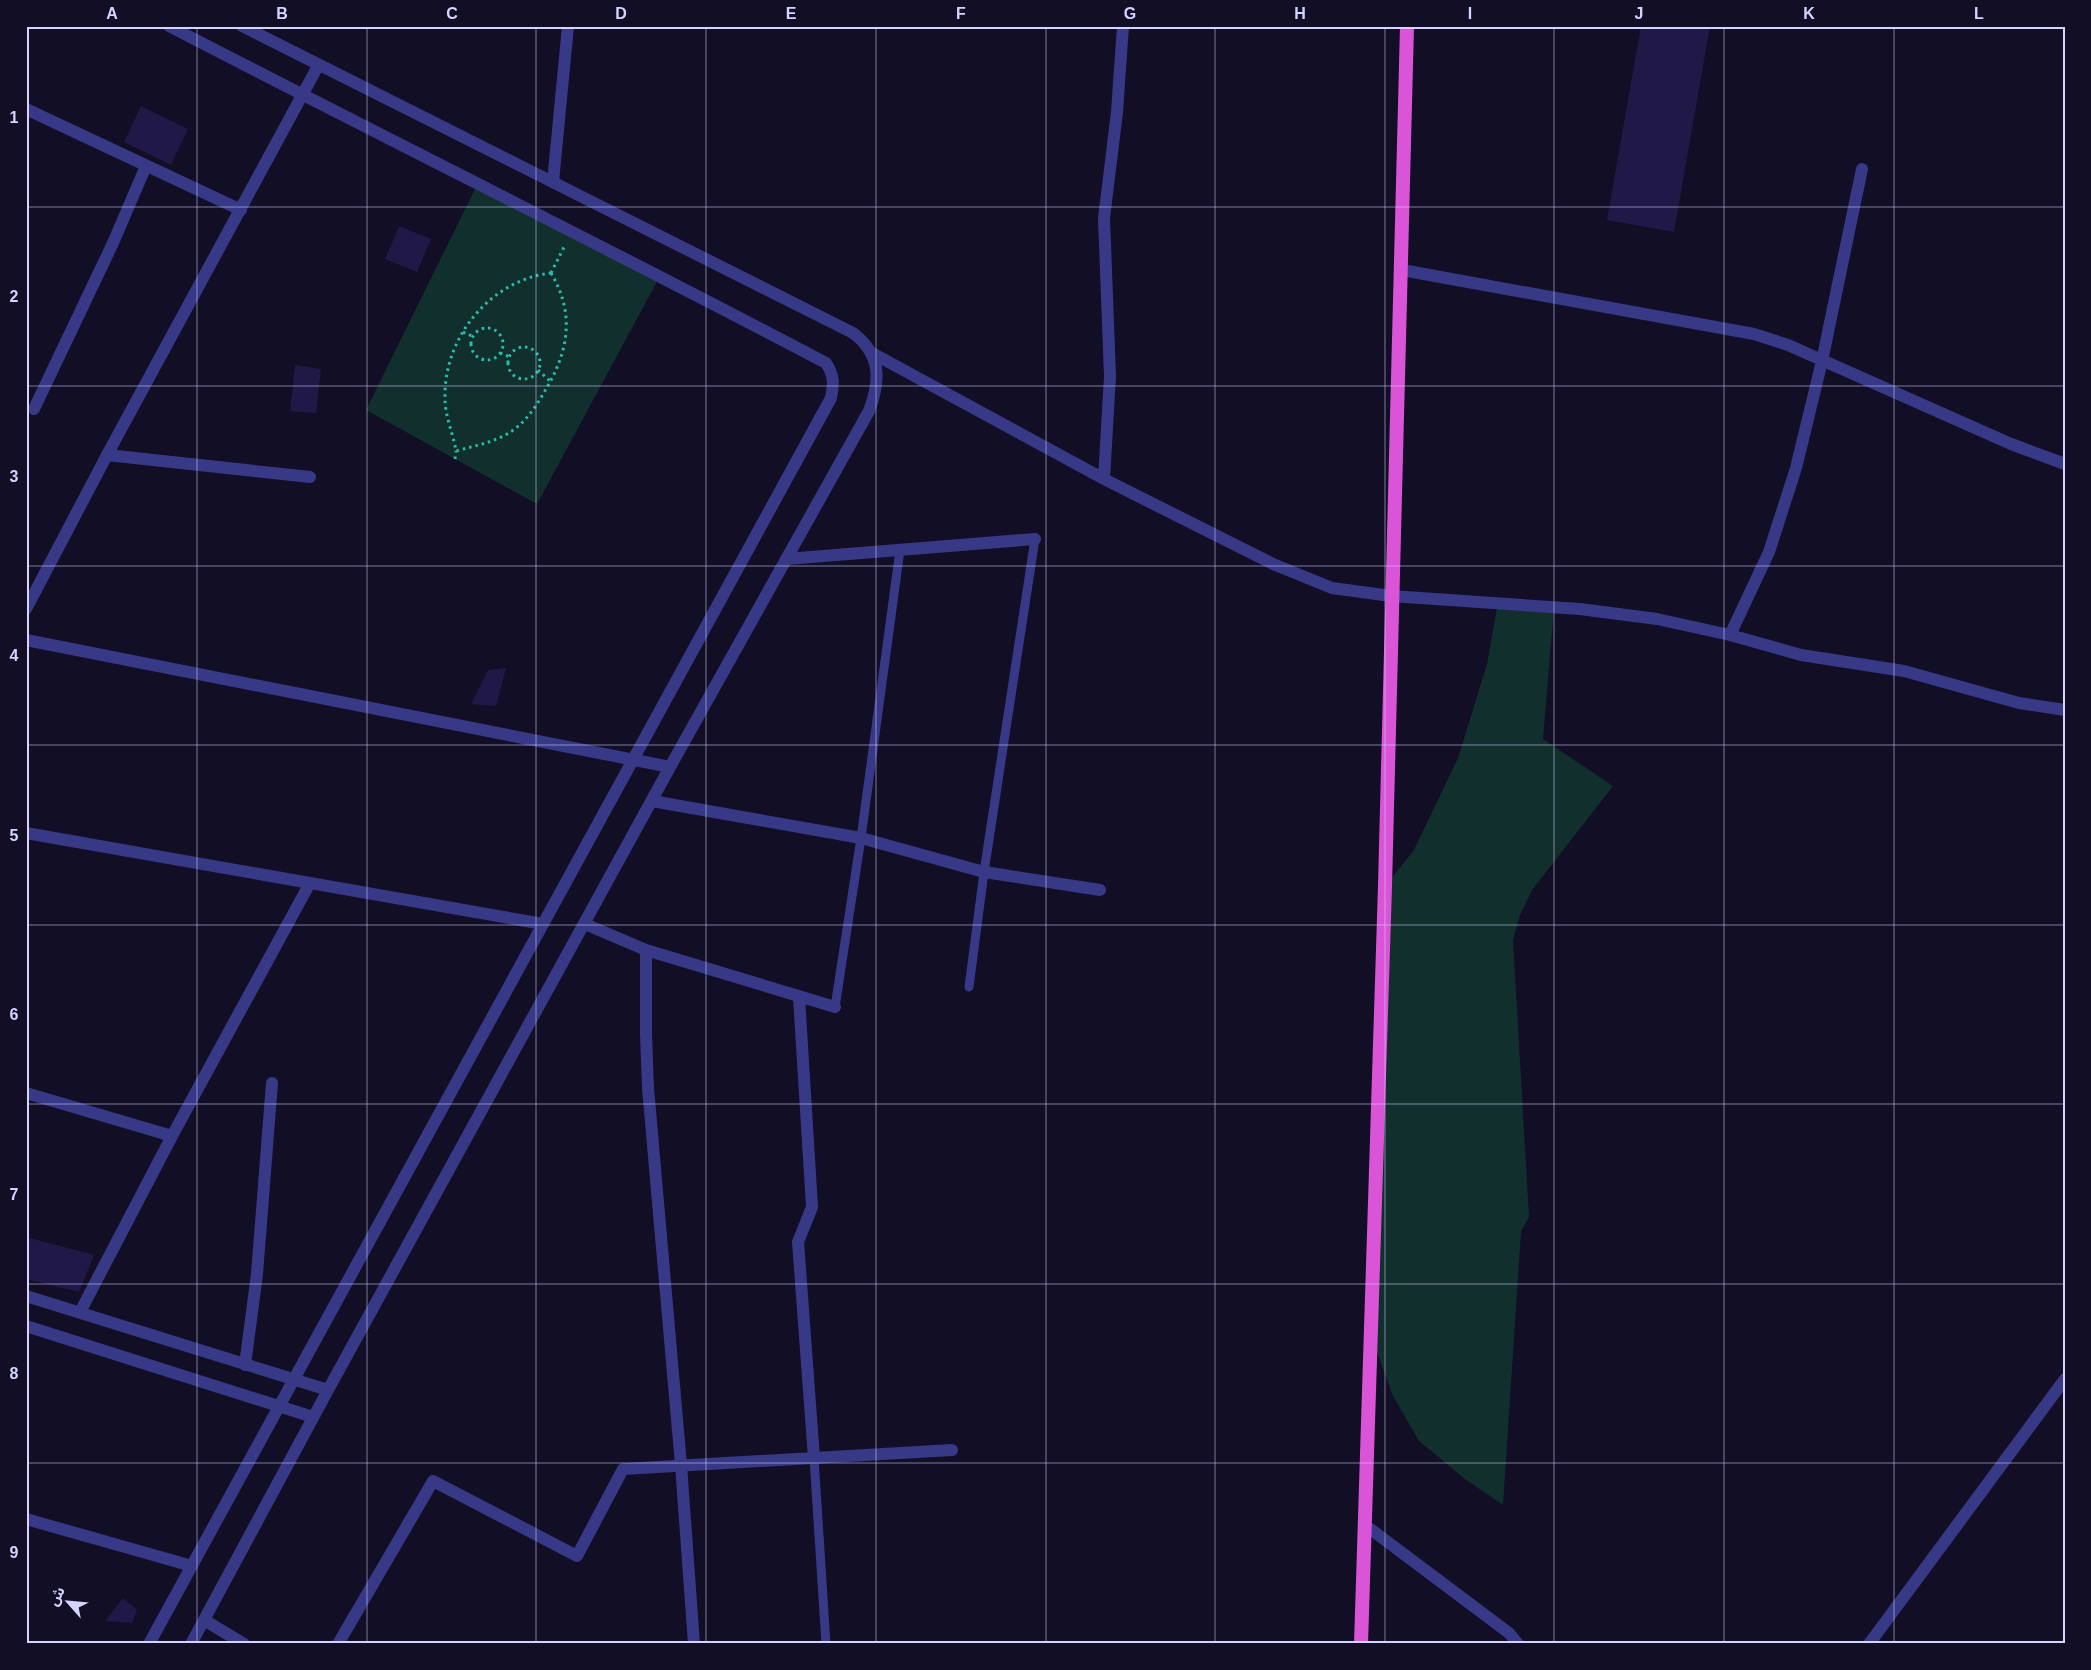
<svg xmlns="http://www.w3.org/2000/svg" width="2091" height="1670" font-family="Helvetica,'Noto Sans Arabic',sans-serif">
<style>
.green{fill:#11302d}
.building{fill:#201948}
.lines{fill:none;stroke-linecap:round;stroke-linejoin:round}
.path{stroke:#2abcaa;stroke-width:3;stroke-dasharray:2.5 4;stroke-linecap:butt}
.service{stroke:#373987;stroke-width:9}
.minor{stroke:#373987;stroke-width:12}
.tertiary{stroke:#373987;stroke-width:12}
.trunk{stroke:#da54d7;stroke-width:14}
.grid{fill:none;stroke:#d5d3ff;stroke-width:1;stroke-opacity:0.55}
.neatline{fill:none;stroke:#d5d3ff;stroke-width:2}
.grid-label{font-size:16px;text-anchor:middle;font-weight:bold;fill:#d5d3ff}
</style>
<rect width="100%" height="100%" fill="#110e26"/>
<path class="green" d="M 477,185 L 660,276 L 537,504 L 366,410 Z
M 1498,603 L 1554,607 L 1543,739 L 1613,786 L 1532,890 L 1520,915 L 1513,940 L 1529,1217 L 1521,1231 L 1503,1505 L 1465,1479 L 1419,1441 L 1393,1396 L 1371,1336 L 1385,886 L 1414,850 L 1458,758 L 1487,664 Z"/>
<path class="building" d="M 1641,26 L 1710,26 L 1674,232 L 1607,220 Z
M 141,106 L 188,129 L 171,165 L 124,142 Z
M 399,226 L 431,239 L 417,272 L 385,259 Z
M 295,365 L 321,369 L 316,413 L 290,411 Z
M 506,668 L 496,706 L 471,704 L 488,670 Z
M 26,1237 L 94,1255 L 79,1292 L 26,1279 Z
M 123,1598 L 137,1610 L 132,1623 L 105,1621 Z"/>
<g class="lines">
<path class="path" d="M 551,273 C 573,310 570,345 550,382 C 541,398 531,416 516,428 C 498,442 477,445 456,451 C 453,433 445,416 445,399 C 443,338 490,280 551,273 Z
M 551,273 L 565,245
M471 344a16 16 0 1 1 32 0a16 16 0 1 1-32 0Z
M 463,332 L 472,336
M508 363a16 16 0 1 1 32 0a16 16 0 1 1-32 0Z
M 500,353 L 510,357
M 538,370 L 550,381
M 455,459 L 456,451"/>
<path class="service" d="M 969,987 L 984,872 L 1035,539
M 835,1007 L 861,838 L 900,550
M 814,1458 L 826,1644"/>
<path class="minor" d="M 26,109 L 241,210
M 553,182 L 568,26
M 1402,270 L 1754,334 L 1788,345 L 2011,444 L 2065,464
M 872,353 L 1104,479 L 1273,564 L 1332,588 L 1391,596 L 1580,609 L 1657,619 L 1730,635 L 1801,655 L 1904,671 L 2019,703 L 2065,710
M 34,409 L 113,243 L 146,166
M 107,455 L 310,477
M 1104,479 L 1110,376 L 1104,218 L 1117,112 L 1123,26
M 786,559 L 1035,539
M 1730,635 L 1769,552 L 1796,468 L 1822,361 L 1862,169
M 652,801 L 861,838 L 984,872 L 1100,890
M 26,833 L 543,924
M 585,924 L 646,950 L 835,1007
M 646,950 L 646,1034 L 648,1088 L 681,1465 L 694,1644
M 799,997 L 812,1207 L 798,1242 L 814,1458
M 26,1093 L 172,1136
M 80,1312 L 172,1136 L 310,883
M 245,1365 L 257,1274 L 272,1083
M 26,1519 L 192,1566
M 1365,1525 L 1509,1633 L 1518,1644
M 204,1620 L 244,1644
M 338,1644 L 433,1481 L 577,1556 L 623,1469 L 952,1450
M 1869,1644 L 2065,1379"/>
<path class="tertiary" d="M 26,609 L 107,455 L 318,66
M 26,640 L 670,767
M 26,1296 L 328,1390
M 26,1326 L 313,1417
M 149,1644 L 831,398 C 834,384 834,375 826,363 C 608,248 387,139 169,26
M 191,1644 L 328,1390 L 670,767 L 869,411 C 881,380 881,354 853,333 L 242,26"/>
<path class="trunk" d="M 1361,1644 L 1385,886 L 1407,26"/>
</g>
<path class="grid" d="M 197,26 L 197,1644M 367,26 L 367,1644M 536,26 L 536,1644M 706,26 L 706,1644M 876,26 L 876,1644M 1046,26 L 1046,1644M 1215,26 L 1215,1644M 1385,26 L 1385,1644M 1554,26 L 1554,1644M 1724,26 L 1724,1644M 1894,26 L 1894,1644M 26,207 L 2065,207M 26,386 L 2065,386M 26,566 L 2065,566M 26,745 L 2065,745M 26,925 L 2065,925M 26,1104 L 2065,1104M 26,1284 L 2065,1284M 26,1463 L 2065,1463"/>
<rect width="2091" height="1670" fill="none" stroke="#110e26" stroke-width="55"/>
<g transform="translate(68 1602) rotate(297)" stroke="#110e26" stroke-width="4" paint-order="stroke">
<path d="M0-4L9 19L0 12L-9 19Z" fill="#d5d3ff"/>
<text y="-8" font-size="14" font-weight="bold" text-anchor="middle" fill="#d5d3ff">ش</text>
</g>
<rect x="28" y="28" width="2036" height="1614" class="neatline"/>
<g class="grid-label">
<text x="112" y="19">A</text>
<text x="282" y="19">B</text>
<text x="452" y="19">C</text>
<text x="621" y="19">D</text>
<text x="791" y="19">E</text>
<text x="961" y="19">F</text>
<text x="1130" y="19">G</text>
<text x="1300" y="19">H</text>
<text x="1470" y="19">I</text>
<text x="1639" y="19">J</text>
<text x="1809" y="19">K</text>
<text x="1979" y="19">L</text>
<text x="14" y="123">1</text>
<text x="14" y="302">2</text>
<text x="14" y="482">3</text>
<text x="14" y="661">4</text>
<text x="14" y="841">5</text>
<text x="14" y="1020">6</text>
<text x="14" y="1200">7</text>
<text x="14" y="1379">8</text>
<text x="14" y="1558">9</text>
</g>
</svg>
